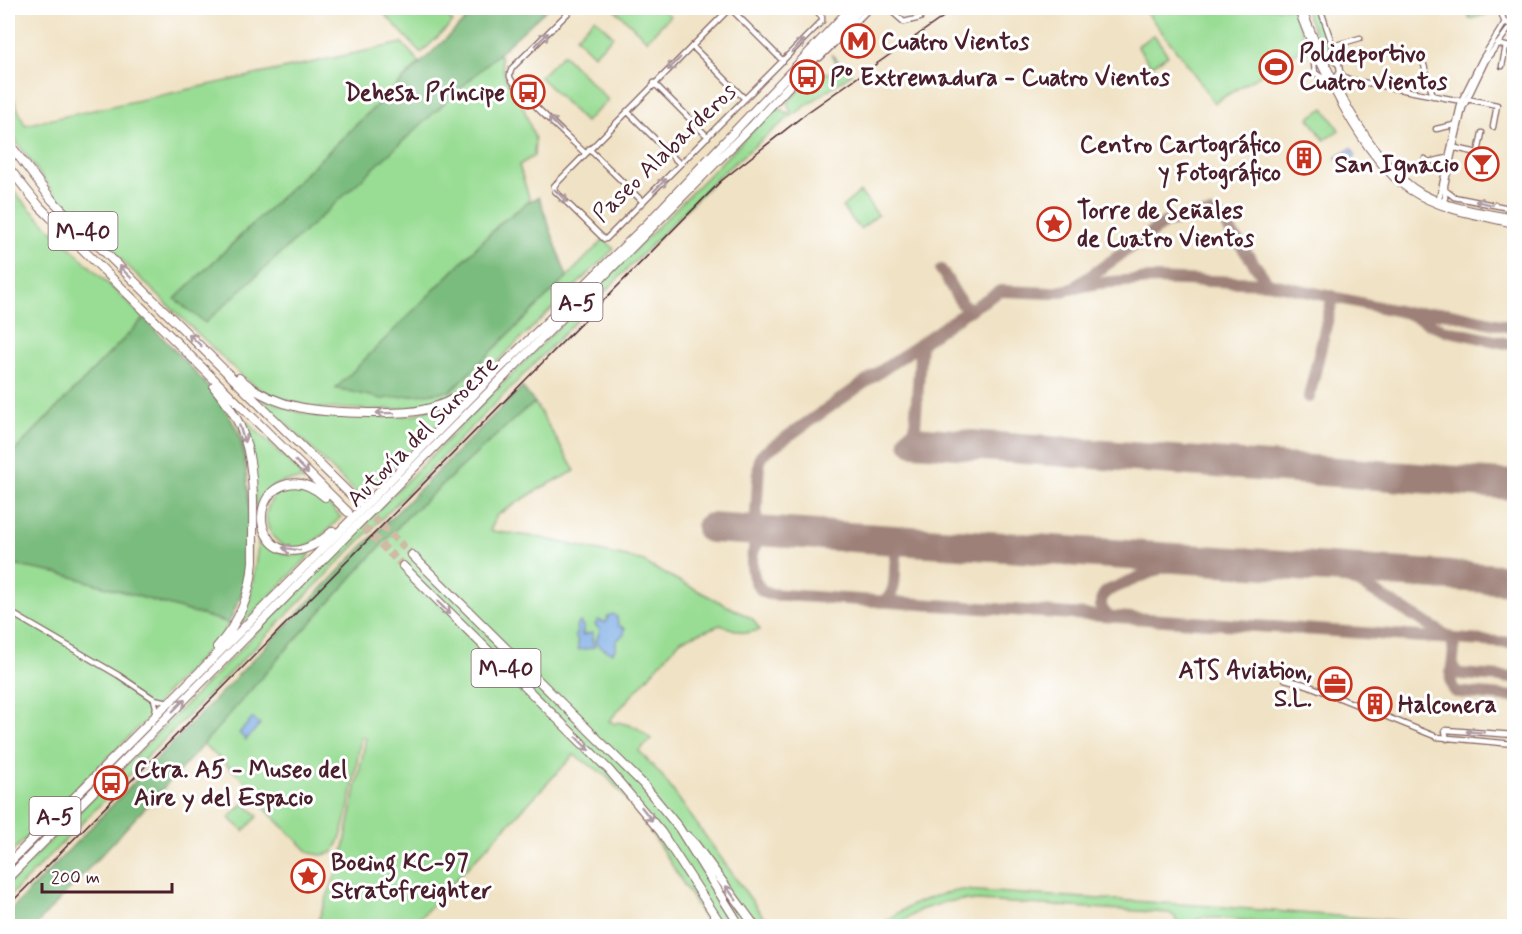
<svg xmlns="http://www.w3.org/2000/svg" width="1522" height="934" font-family="Mynerve,sans-serif">
<style>
.green{fill:#99dd94;stroke:#727e60;stroke-width:1.5}
.forest{fill:#7abc7e;stroke:#626e54;stroke-width:1.5}
.water{fill:#7cace6;stroke:#636688;stroke-width:1.5}
.lines{fill:none;stroke-linecap:round;stroke-linejoin:round}
.taxiway{stroke:#9d8078;stroke-width:12}
.runway{stroke:#9d8078;stroke-width:30}
.motorway-tunnel{stroke:#cfbba5;stroke-width:8;stroke-dasharray:8 4;stroke-linecap:butt}
.minor-casing{stroke:#846361;stroke-width:7}
.secondary-casing{stroke:#846361;stroke-width:8}
.motorway-casing{stroke:#846361;stroke-width:10}
.minor{stroke:#fff;stroke-width:4.5}
.secondary{stroke:#fff;stroke-width:6}
.motorway{stroke:#fff;stroke-width:8}
.rail{stroke:#4a1f2b;stroke-width:1.5}
.oneway{stroke:#ae9aa0}
.labels{text-anchor:middle;stroke-width:6;stroke-linejoin:round;paint-order:stroke}
.shield{fill:#fff;stroke:#80626b;stroke-width:1.5}
.shield-label{font-size:22px;font-weight:bold;fill:#4a1f2b}
.poi-label{font-size:24px;font-weight:bold;fill:#4a1f2b;stroke:#fff;text-anchor:start}
.street-label{font-size:24px;fill:#4a1f2b;stroke:#fff}
</style>
<rect width="100%" height="100%" fill="#fff"/>
<filter id="ink" filterUnits="userSpaceOnUse"><feTurbulence type="fractalNoise" baseFrequency=".0167" numOctaves="2"/><feDisplacementMap in="SourceGraphic" scale="12" xChannelSelector="R" yChannelSelector="G"/><feConvolveMatrix kernelMatrix="1 2 1 2 8 2 1 2 1" color-interpolation-filters="sRGB"/></filter>
<filter id="wash" filterUnits="userSpaceOnUse"><feTurbulence type="fractalNoise" baseFrequency=".008" numOctaves="4" result="noise"/><feDisplacementMap in="SourceGraphic" scale="24" xChannelSelector="R" yChannelSelector="G"/><feGaussianBlur stdDeviation="1.35" result="paint"/><feColorMatrix in="noise" values="0 0 0 0 0 0 0 0 0 0 0 0 0 0 0 0 0 1.4 0 .05"/><feComposite in="paint" operator="in"/></filter>
<g filter="url(#wash)">
<rect width="100%" height="100%" fill="#f0e2c4"/>
<path class="green" d="M 379,8 L 439,8 L 453,22 L 421,53 Z
M 613,8 L 661,8 L 670,16 L 647,40 Z
M 1143,8 L 1293,8 L 1307,46 L 1214,103 L 1188,65 Z
M 1304,8 L 1316,8 L 1318,19 L 1330,48 L 1327,54 L 1324,54 Z
M 1467,8 L 1498,8 L 1498,11 L 1470,19 Z
M 595,18 L 613,36 L 594,55 L 576,37 Z
M 1154,35 L 1168,55 L 1151,66 L 1137,46 Z
M 402,43 L 420,63 L 176,298 L 185,308 L 399,143 L 493,56 L 500,55 L 505,78 L 521,101 L 535,139 L 534,156 L 519,165 L 530,201 L 501,222 L 337,389 L 451,391 L 567,277 L 604,239 L 614,249 L 480,378 L 446,399 L 415,408 L 377,410 L 313,408 L 269,395 L 245,379 L 57,198 L 8,130 L 8,87 L 25,125 Z
M 563,54 L 608,100 L 585,122 L 540,77 Z
M 831,54 L 851,74 L 782,123 L 719,176 L 8,898 L 8,884 L 92,798 C 107,788 118,775 129,762 L 771,112 L 776,108 L 783,110 L 788,115 L 791,112 L 787,103 L 820,69 L 828,74 L 836,67 L 837,64 Z
M 1324,108 L 1339,130 L 1324,140 L 1309,118 Z
M 8,185 L 31,210 L 144,318 L 8,458 Z
M 860,192 L 878,215 L 860,229 L 842,207 Z
M 479,385 L 360,497 L 257,395 L 298,412 L 318,416 L 366,417 L 415,415 Z
M 535,403 L 575,471 L 541,488 L 497,515 L 490,531 L 537,537 L 644,561 L 650,566 L 753,619 L 760,630 L 745,633 L 720,625 L 681,640 L 609,721 L 615,724 L 618,722 L 636,727 L 651,739 L 639,751 L 663,777 L 770,926 L 709,926 C 678,876 649,822 608,778 C 599,769 584,762 574,755 L 412,926 L 316,926 L 342,858 L 366,738 L 361,737 C 356,762 348,837 332,853 L 321,855 L 310,853 L 251,795 L 255,790 L 203,744 L 284,652 L 407,517 L 523,411 Z
M 235,410 L 309,481 C 245,471 244,547 290,555 C 296,556 303,554 309,553 L 310,555 L 240,627 L 240,622 L 250,599 L 258,546 L 255,494 Z
M 296,485 C 315,490 327,503 341,517 C 331,526 321,539 309,545 C 271,564 242,498 296,485 Z
M 8,564 L 66,575 L 229,623 L 220,638 L 164,695 L 146,720 L 8,856 Z
M 244,803 L 258,816 L 244,831 L 229,818 Z
M 962,890 L 1211,906 L 1463,926 L 1308,926 L 1204,917 L 1196,920 L 1191,926 L 1178,926 L 1175,917 L 1169,913 L 962,900 L 946,902 L 920,910 L 895,926 L 879,926 C 904,906 930,895 962,890 Z"/>
<path class="forest" d="M 478,8 L 548,8 L 205,323 L 175,299 Z
M 539,197 L 567,277 L 451,391 L 382,399 L 336,388 L 502,222 L 530,201 Z
M 144,318 C 171,348 222,394 237,431 C 249,459 253,546 247,576 C 244,592 235,608 229,623 L 66,575 L 8,564 L 8,458 Z
M 522,387 L 535,403 L 523,411 L 407,517 L 284,652 L 193,756 L 35,926 L 8,926 L 8,913 L 362,547 Z"/>
<path class="water" d="M 1351,148 L 1356,156 L 1342,166 L 1336,158 Z
M 613,614 L 617,617 L 618,625 L 625,629 L 624,634 L 616,641 L 616,648 L 612,653 L 599,646 L 596,641 L 600,630 L 595,625 L 598,620 L 606,623 L 608,616 Z
M 580,622 L 584,628 L 582,635 L 593,633 L 592,641 L 595,646 L 592,648 L 578,650 L 578,642 L 575,635 L 577,632 L 576,626 Z
M 253,718 L 260,724 L 246,740 L 239,733 Z"/>
<g class="lines">
<path class="taxiway" d="M 941,270 C 950,282 955,297 965,307 L 972,308
M 1078,285 L 1166,222 L 1211,214 L 1217,216 L 1224,222 L 1268,283
M 1412,313 L 1447,313 L 1514,328
M 1309,397 L 1333,296
M 914,441 L 921,343
M 777,532 C 769,534 761,537 757,544 C 748,558 751,587 768,594 L 1514,643
M 754,550 L 759,464 L 761,455 L 957,318 L 1000,291 L 1052,293 L 1099,283 L 1152,279 L 1268,283 L 1407,313 L 1444,330 L 1514,345
M 1322,568 L 1359,583 L 1449,637 C 1462,652 1442,678 1456,692 L 1514,697
M 880,602 C 901,596 892,568 897,551 L 906,543 L 913,541
M 1110,617 C 1099,610 1098,600 1107,591 L 1161,568 L 1199,560
M 1453,665 L 1454,670 L 1460,674 L 1514,678"/>
<path class="runway" d="M 914,441 L 1514,485
M 711,528 L 1514,580"/>
</g>
</g>
<g filter="url(#ink)">
<g class="lines">
<path class="motorway-tunnel" d="M 365,509 L 412,555
M 355,519 L 403,566"/>
<defs>
<path id="minor" d="M 573,8 L 512,68 C 511,72 509,73 510,77 C 512,86 574,143 585,153
M 730,8 L 554,186 L 555,191 L 604,239 L 606,239 L 822,21 L 822,17 L 815,9
M 730,8 L 783,61
M 888,8 L 904,22 L 920,18
M 1320,8 L 1339,64
M 1502,8 L 1501,12 L 1504,21 L 1514,27
M 1497,44 L 1514,48
M 692,46 L 745,99
M 1333,46 L 1360,38
M 820,58 L 870,8
M 1323,58 L 1333,60 L 1339,65 L 1340,72 L 1335,79 L 1326,80 L 1315,73 L 1314,64 Z
M 1424,65 L 1433,96
M 1502,66 L 1506,46
M 1340,72 L 1344,77 L 1351,80 L 1456,100 L 1467,99 L 1497,105 L 1493,127
M 654,83 L 708,137
M 1340,88 L 1343,80
M 627,111 L 680,164
M 1436,129 L 1454,125
M 1451,147 L 1478,153 L 1482,133
M 589,149 L 643,202
M 1425,159 L 1428,162 L 1448,158
M 1445,190 L 1454,197 L 1514,209
M 1438,203 L 1461,101 L 1482,59 L 1505,22
M 1441,204 L 1445,198 L 1445,185 L 1463,108 L 1486,60 L 1511,26
M 1511,209 L 1514,195
M 8,611 L 118,675 L 154,699 L 169,702
M 1285,679 L 1307,685 L 1437,737 L 1514,744
M 154,699 L 156,707 L 154,717
M 1447,739 L 1445,731 L 1446,730 L 1514,735"/>
<path id="secondary" d="M 1297,8 C 1317,61 1362,159 1409,190 C 1441,211 1479,216 1514,224
M 1302,8 C 1324,65 1368,162 1422,193 C 1449,208 1484,212 1514,218"/>
<path id="motorway" d="M 8,142 L 52,200 L 358,502
M 8,167 L 40,207 L 348,512
M 239,378 C 277,411 321,412 369,413 C 392,413 414,414 437,406 C 456,400 471,387 488,376
M 214,387 C 224,399 234,412 240,426 C 258,467 252,518 253,561 C 251,593 239,623 217,647
M 325,497 C 315,488 302,481 288,484 C 237,496 266,591 333,531
M 412,555 L 643,784 L 679,828 L 740,926
M 403,566 L 609,770 L 661,832 L 722,926
M 687,836 L 695,844 L 755,926
M 8,864 L 344,527 L 496,372 L 649,222 L 851,8
M 8,878 L 753,125 L 861,8"/>
</defs>
<use href="#minor" class="minor-casing"/>
<use href="#secondary" class="secondary-casing"/>
<use href="#motorway" class="motorway-casing"/>
<use href="#minor" class="minor"/>
<use href="#secondary" class="secondary"/>
<use href="#motorway" class="motorway"/>
<path class="rail" d="M 8,906 L 721,181 L 808,112 L 956,8"/>
</g>
<defs><path id="oneway-shaft" d="M-6 0H5M1.5-3L5.5 0L1.5 3" fill="none" stroke-width="1.6" stroke-linecap="round" stroke-linejoin="round" transform="scale(1.5)"/></defs>
<g class="oneway">
<use href="#oneway-shaft" transform="translate(542 39) rotate(-45)"/>
<use href="#oneway-shaft" transform="translate(798 46) rotate(-45)"/>
<use href="#oneway-shaft" transform="translate(674 64) rotate(135)"/>
<use href="#oneway-shaft" transform="translate(555 124) rotate(-135)"/>
<use href="#oneway-shaft" transform="translate(660 185) rotate(-45)"/>
<use href="#oneway-shaft" transform="translate(561 196) rotate(45)"/>
<use href="#oneway-shaft" transform="translate(1484 203) rotate(-168)"/>
<use href="#oneway-shaft" transform="translate(125 272) rotate(-136)"/>
<use href="#oneway-shaft" transform="translate(195 340) rotate(-136)"/>
<use href="#oneway-shaft" transform="translate(385 413) rotate(-179)"/>
<use href="#oneway-shaft" transform="translate(242 434) rotate(73)"/>
<use href="#oneway-shaft" transform="translate(302 467) rotate(44)"/>
<use href="#oneway-shaft" transform="translate(291 549) rotate(-171)"/>
<use href="#oneway-shaft" transform="translate(444 608) rotate(45)"/>
<use href="#oneway-shaft" transform="translate(179 705) rotate(-45)"/>
<use href="#oneway-shaft" transform="translate(1475 732) rotate(-176)"/>
<use href="#oneway-shaft" transform="translate(583 744) rotate(45)"/>
<use href="#oneway-shaft" transform="translate(647 814) rotate(52)"/>
<use href="#oneway-shaft" transform="translate(731 893) rotate(-126)"/>
</g>
</g>
<defs>
<symbol id="metro-ring" viewBox="-11 -11 22 22"><circle r="9.5" fill="#fff" stroke="#c8321e" stroke-width="1.5"/><path d="M-5.5 5V-5H-3L0 0L3-5H5.5V5H3V-.5L0 4L-3-.5V5Z" fill="#c8321e"/></symbol>
<symbol id="stadium-ring" viewBox="-11 -11 22 22"><circle r="9.5" fill="#fff" stroke="#c8321e" stroke-width="1.5"/><path d="M0-5a6.5 5 0 1 0 0 10a6.5 5 0 1 0 0-10ZM-3.5-1.8h7v3.6h-7Z" fill="#c8321e"/></symbol>
<symbol id="bus-ring" viewBox="-11 -11 22 22"><circle r="9.5" fill="#fff" stroke="#c8321e" stroke-width="1.5"/><path d="M-5-6H5V4H4V6H2V4H-2V6H-4V4H-5ZM-3.5-4V0h7V-4ZM-3.5 1.2v1.5H-2V1.2ZM2 1.2v1.5H3.5V1.2Z" fill="#c8321e"/></symbol>
<symbol id="building-ring" viewBox="-11 -11 22 22"><circle r="9.5" fill="#fff" stroke="#c8321e" stroke-width="1.5"/><path d="M-4-6H4V6H1V3H-1V6H-4ZM-2.5-4.3h1.7v1.8h-1.7ZM.8-4.3h1.7v1.8H.8ZM-2.5-1h1.7V.8h-1.7ZM.8-1h1.7V.8H.8Z" fill="#c8321e"/></symbol>
<symbol id="bar-ring" viewBox="-11 -11 22 22"><circle r="9.5" fill="#fff" stroke="#c8321e" stroke-width="1.5"/><path d="M-6-5H6L.8 .8V4.5H3.5V6h-7V4.5H-.8V.8Z" fill="#c8321e"/></symbol>
<symbol id="sight-ring" viewBox="-11 -11 22 22"><circle r="9.5" fill="#fff" stroke="#c8321e" stroke-width="1.5"/><path d="M0-6L1.8-2.2L6-1.7L2.9 1.2L3.7 5.4L0 3.3L-3.7 5.4L-2.9 1.2L-6-1.7L-1.8-2.2Z" fill="#c8321e"/></symbol>
<symbol id="office-ring" viewBox="-11 -11 22 22"><circle r="9.5" fill="#fff" stroke="#c8321e" stroke-width="1.5"/><path d="M-6-3h4V-5.5h4V-3h4V5H-6ZM-1-4.5V-3h2v-1.5ZM-6 0V1H6V0Z" fill="#c8321e"/></symbol>
</defs>
<g fill-rule="evenodd">
<use href="#metro-ring" x="839" y="22" width="38" height="38"/>
<use href="#stadium-ring" x="1257" y="48" width="38" height="38"/>
<use href="#bus-ring" x="788" y="58" width="38" height="38"/>
<use href="#bus-ring" x="509" y="73" width="38" height="38"/>
<use href="#building-ring" x="1285" y="139" width="38" height="38"/>
<use href="#bar-ring" x="1463" y="145" width="38" height="38"/>
<use href="#sight-ring" x="1035" y="205" width="38" height="38"/>
<use href="#office-ring" x="1316" y="665" width="38" height="38"/>
<use href="#building-ring" x="1356" y="685" width="38" height="38"/>
<use href="#bus-ring" x="92" y="764" width="38" height="38"/>
<use href="#sight-ring" x="289" y="857" width="38" height="38"/>
</g>
<g class="labels">
<g class="shield">
<rect x="48.5" y="212" width="69" height="38" rx="4.5"/>
<rect x="551.5" y="283" width="51" height="38" rx="4.5"/>
<rect x="471.5" y="649" width="69" height="38" rx="4.5"/>
<rect x="29.5" y="797" width="51" height="38" rx="4.5"/>
</g>
<g class="shield-label">
<text x="83" y="239">M-40</text>
<text x="577" y="310">A-5</text>
<text x="506" y="676">M-40</text>
<text x="55" y="824">A-5</text>
</g>
<g class="poi-label">
<text x="881" y="49">Cuatro Vientos</text>
<text x="1299" y="61">Polideportivo<tspan x="1299" dy="28">Cuatro Vientos</tspan></text>
<text x="830" y="85">Pº Extremadura - Cuatro Vientos</text>
<text x="505" y="100" text-anchor="end">Dehesa Príncipe</text>
<text x="1281" y="152" text-anchor="end">Centro Cartográfico<tspan x="1281" dy="28">y Fotográfico</tspan></text>
<text x="1459" y="172" text-anchor="end">San Ignacio</text>
<text x="1077" y="218">Torre de Señales<tspan x="1077" dy="28">de Cuatro Vientos</tspan></text>
<text x="1312" y="678" text-anchor="end">ATS Aviation,<tspan x="1312" dy="28">S.L.</tspan></text>
<text x="1398" y="712">Halconera</text>
<text x="134" y="777">Ctra. A5 - Museo del<tspan x="134" dy="28">Aire y del Espacio</tspan></text>
<text x="331" y="870">Boeing KC-97<tspan x="331" dy="28">Stratofreighter</tspan></text>
</g>
<g class="street-label">
<text transform="translate(664 152) rotate(-44)" y="8">Paseo Alabarderos</text>
<text transform="translate(422 431) rotate(-45)" y="8">Autovía del Suroeste</text>
</g>
</g>
<rect width="1522" height="934" fill="none" stroke="#fff" stroke-width="30"/>
<path d="M42 883v9h130v-9" fill="none" stroke="#4a1f2b" stroke-width="3"/>
<text x="51" y="883" font-size="18" fill="#4a1f2b" stroke="#ffffff" stroke-width="4.5" paint-order="stroke">200 m</text>
</svg>
